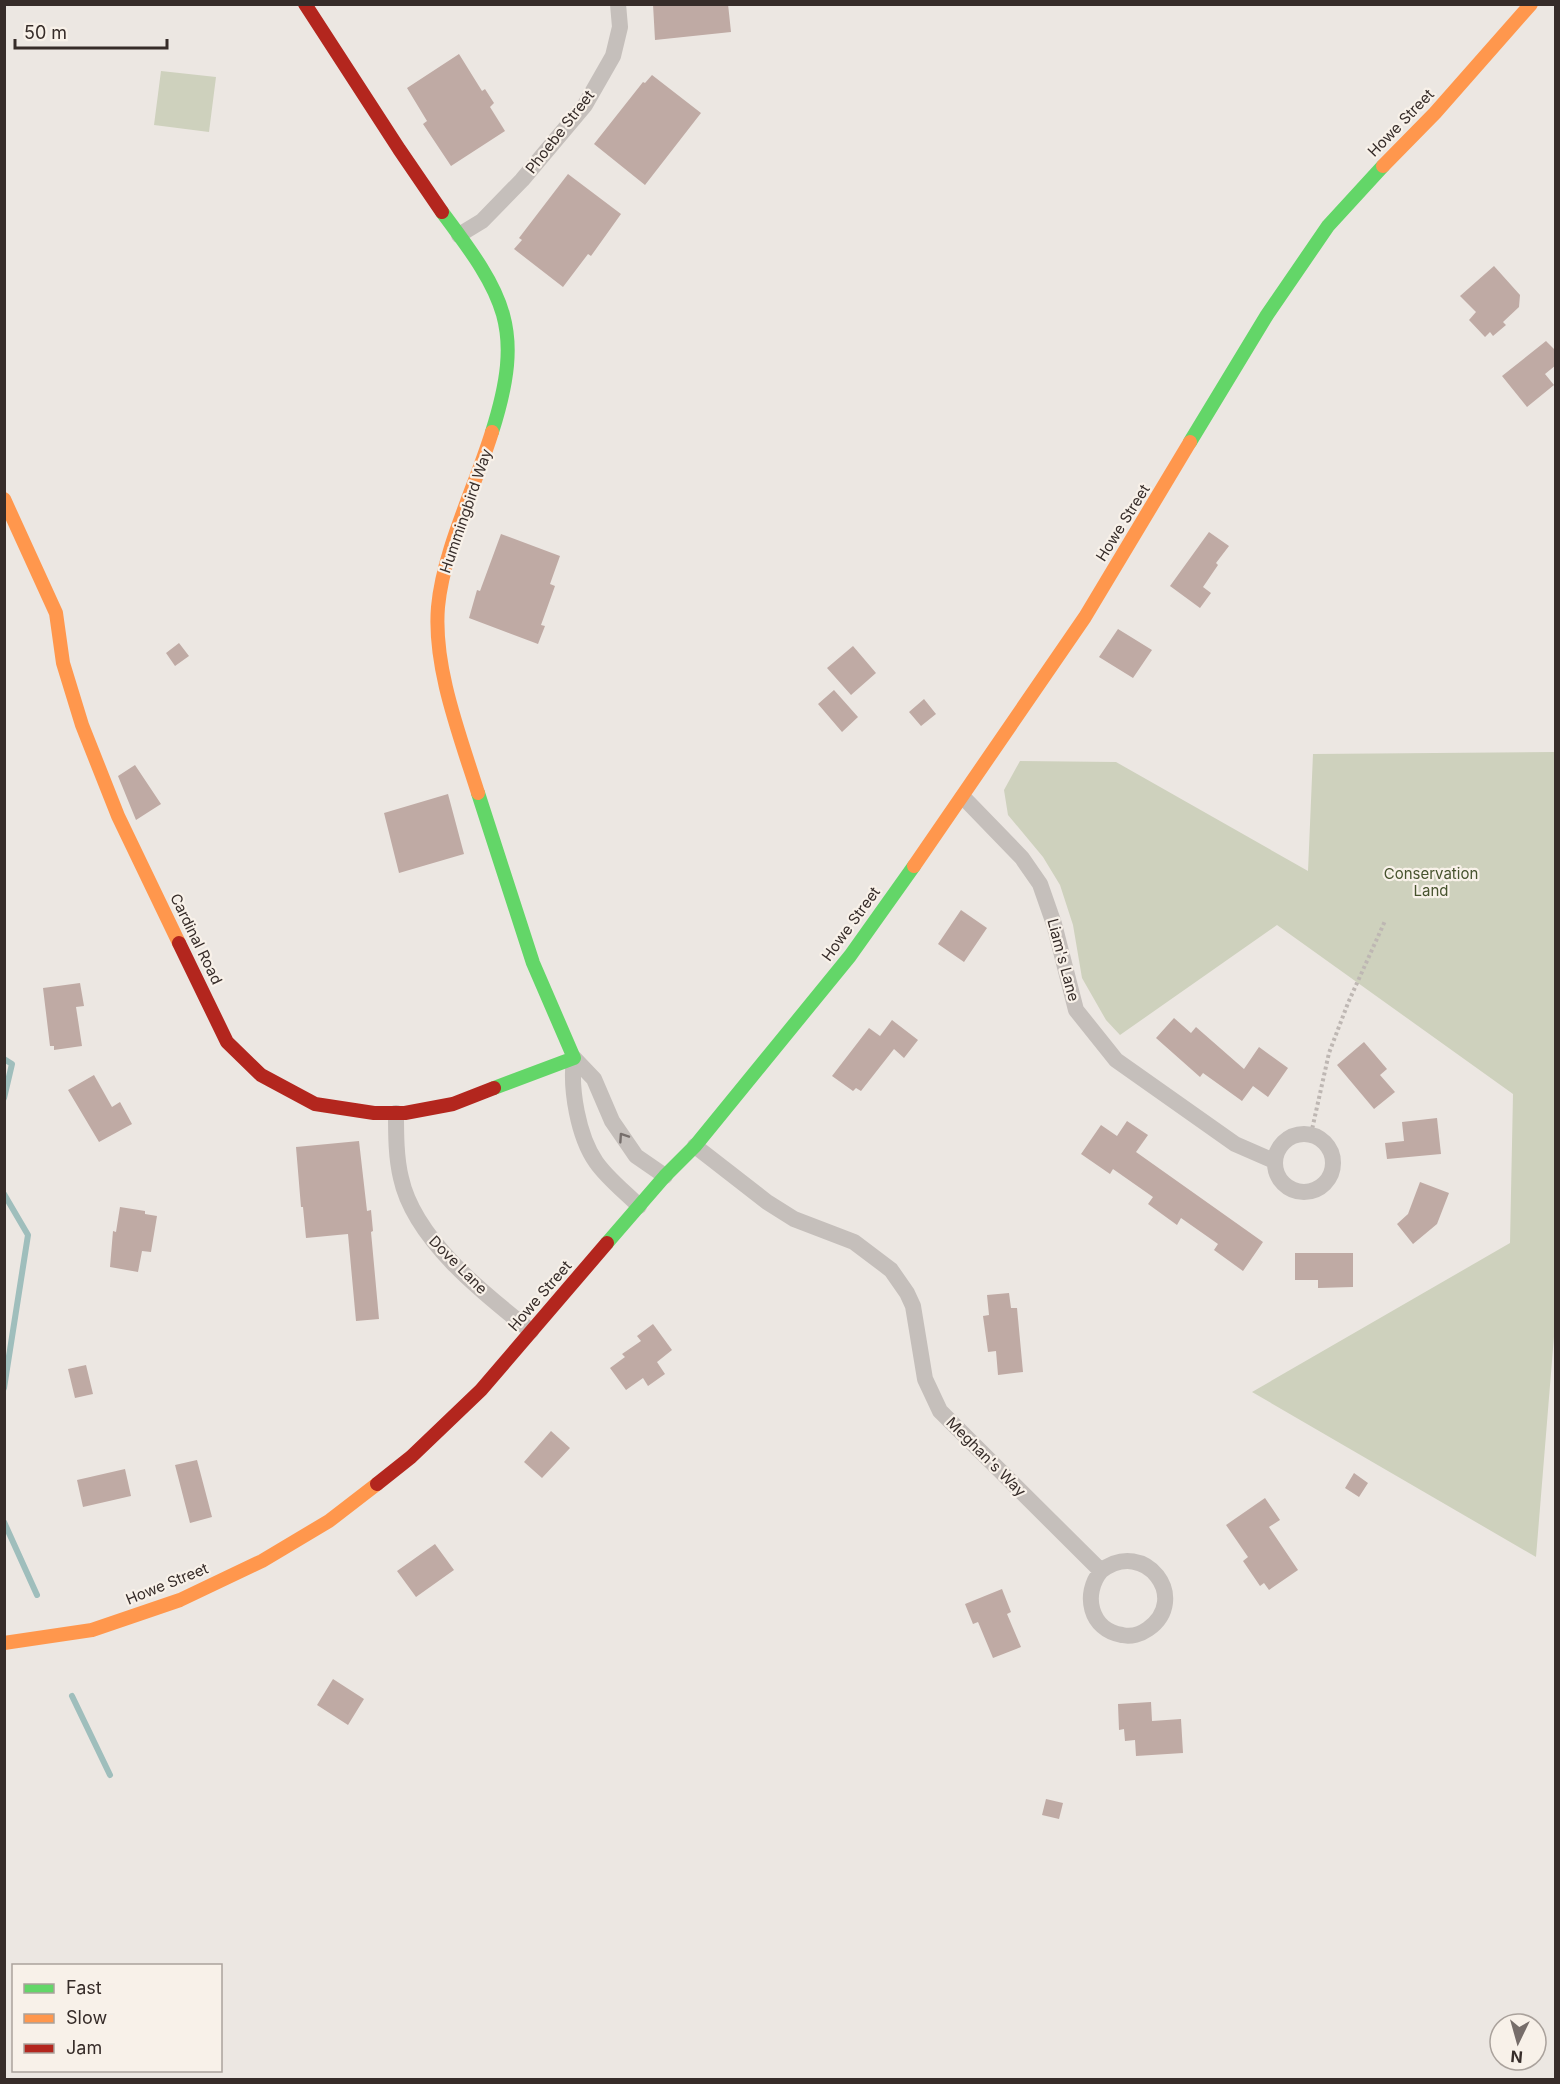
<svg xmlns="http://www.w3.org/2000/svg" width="1560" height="2084" font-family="Inter,sans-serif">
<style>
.green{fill:#ced1bd}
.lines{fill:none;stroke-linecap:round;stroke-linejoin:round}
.stream{stroke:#9fbebc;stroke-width:6}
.building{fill:#bfaaa4}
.path{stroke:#beb7b3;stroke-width:4;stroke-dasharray:3 3;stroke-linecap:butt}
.street{stroke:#c5bfbb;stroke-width:16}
.fast{stroke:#63d668;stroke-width:14}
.slow{stroke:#ff974d;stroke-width:14}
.jam{stroke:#b3261e;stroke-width:14}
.oneway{stroke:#766e6b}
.labels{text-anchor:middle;stroke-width:4.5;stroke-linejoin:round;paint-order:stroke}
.street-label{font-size:15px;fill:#362c29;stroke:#f8f1e9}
.park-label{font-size:15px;fill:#47532e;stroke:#f8f1e9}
</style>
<rect width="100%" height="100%" fill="#ece7e2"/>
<path class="green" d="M 161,71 L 216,77 L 209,132 L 154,125 Z
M 1555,752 L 1556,1312 L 1536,1557 L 1252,1392 L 1510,1243 L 1513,1094 L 1277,925 L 1120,1035 L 1106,1020 L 1082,978 L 1073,925 L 1060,885 L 1043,857 L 1008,815 L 1004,790 L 1020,761 L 1116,762 L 1308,871 L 1313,754 Z"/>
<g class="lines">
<path class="stream" d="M 4,1059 L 12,1064 L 4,1098
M 4,1194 L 28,1235 L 4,1388
M 4,1522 L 37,1595
M 72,1696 L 110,1775"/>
</g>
<path class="building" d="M 653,4 L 728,4 L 731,32 L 655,40 Z
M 459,54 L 482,91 L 485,89 L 494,103 L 490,107 L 505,131 L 451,166 L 423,124 L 427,121 L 407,88 Z
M 652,75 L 701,113 L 645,185 L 594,144 L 643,82 L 645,83 Z
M 568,174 L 621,214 L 591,256 L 588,254 L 563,287 L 514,249 L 522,240 L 519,238 Z
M 1494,266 L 1520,295 L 1519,307 L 1503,322 L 1506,325 L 1493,336 L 1490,332 L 1485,337 L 1469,320 L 1476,312 L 1460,296 Z
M 1546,341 L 1556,351 L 1556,365 L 1545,374 L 1554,385 L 1527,407 L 1502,376 Z
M 1209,532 L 1229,546 L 1216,563 L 1218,565 L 1203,587 L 1211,593 L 1200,608 L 1170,586 Z
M 501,534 L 560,556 L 550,584 L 555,586 L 541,625 L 545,626 L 538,644 L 469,618 L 477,590 L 480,591 Z
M 1118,629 L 1152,650 L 1133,678 L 1099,657 Z
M 179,643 L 189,656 L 175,666 L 166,653 Z
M 853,646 L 876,673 L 851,695 L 827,668 Z
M 834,690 L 858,717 L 842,732 L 818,704 Z
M 924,699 L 936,714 L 921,726 L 909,712 Z
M 135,765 L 161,804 L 136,820 L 118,776 Z
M 448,794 L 464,854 L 399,873 L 384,813 Z
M 961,910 L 987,928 L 964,962 L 938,944 Z
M 80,983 L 84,1006 L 76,1007 L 82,1046 L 54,1050 L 54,1046 L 50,1046 L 43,988 Z
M 1174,1018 L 1191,1033 L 1196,1027 L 1244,1069 L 1259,1047 L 1288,1068 L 1268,1097 L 1253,1086 L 1242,1101 L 1203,1073 L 1200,1077 L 1156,1038 Z
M 892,1020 L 918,1040 L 904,1058 L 894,1049 L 861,1091 L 856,1088 L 853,1091 L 832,1076 L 869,1028 L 880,1036 Z
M 1364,1042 L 1387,1069 L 1380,1075 L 1395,1092 L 1374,1109 L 1337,1065 Z
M 94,1075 L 112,1107 L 120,1102 L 132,1124 L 99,1142 L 68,1090 Z
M 1437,1118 L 1441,1154 L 1387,1159 L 1385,1143 L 1404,1141 L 1402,1122 Z
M 1127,1121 L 1148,1135 L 1136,1152 L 1263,1242 L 1243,1271 L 1214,1250 L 1218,1244 L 1181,1218 L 1177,1225 L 1148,1204 L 1153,1197 L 1113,1169 L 1110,1174 L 1081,1154 L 1101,1125 L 1117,1136 Z
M 359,1141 L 367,1211 L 371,1210 L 373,1231 L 371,1232 L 379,1319 L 356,1321 L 348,1234 L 306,1238 L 303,1207 L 301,1207 L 296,1147 Z
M 1420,1182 L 1449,1193 L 1437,1224 L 1413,1244 L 1397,1224 L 1408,1214 Z
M 120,1207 L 145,1211 L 145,1214 L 157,1216 L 151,1252 L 142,1251 L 138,1272 L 110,1267 L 113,1231 L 116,1232 Z
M 1295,1253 L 1353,1253 L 1353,1287 L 1318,1288 L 1318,1280 L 1295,1280 Z
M 1009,1293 L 1011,1308 L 1017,1308 L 1023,1372 L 998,1375 L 996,1351 L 988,1352 L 983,1316 L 989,1315 L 987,1295 Z
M 653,1324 L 672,1350 L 657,1362 L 665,1374 L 648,1386 L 643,1378 L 626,1390 L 610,1368 L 625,1357 L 622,1354 L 641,1341 L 637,1336 Z
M 86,1365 L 93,1394 L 75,1398 L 68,1369 Z
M 551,1431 L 570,1448 L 542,1478 L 524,1462 Z
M 197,1460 L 212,1517 L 190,1523 L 175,1465 Z
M 125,1469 L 131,1496 L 83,1507 L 77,1480 Z
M 1354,1473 L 1368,1483 L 1359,1497 L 1345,1488 Z
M 1265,1498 L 1280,1520 L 1269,1527 L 1298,1570 L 1269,1590 L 1264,1583 L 1260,1586 L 1243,1561 L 1248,1557 L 1226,1525 Z
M 435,1544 L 454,1570 L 416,1597 L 397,1571 Z
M 1002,1589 L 1011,1612 L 1007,1614 L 1021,1647 L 993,1658 L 978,1622 L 973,1624 L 965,1604 Z
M 333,1679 L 364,1699 L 348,1725 L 317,1705 Z
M 1151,1702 L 1152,1721 L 1181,1719 L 1183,1753 L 1136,1756 L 1135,1740 L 1125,1741 L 1124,1729 L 1119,1730 L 1118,1704 Z
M 1046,1799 L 1063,1803 L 1059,1819 L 1042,1815 Z"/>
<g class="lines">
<path class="path" d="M 1311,1134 L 1329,1053 L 1348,1003 L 1385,921"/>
<path class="street" d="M 459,235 L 482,221 L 522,180 L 585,105 L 613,56 L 620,27 L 618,4
M 963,797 L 1022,858 L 1040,884 L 1054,924 L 1076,1010 L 1116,1060 L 1235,1144 L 1274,1161
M 396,1113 C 396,1134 396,1158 401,1178 C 414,1239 484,1294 531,1331
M1275 1163a29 29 0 1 1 58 0a29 29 0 1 1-58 0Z
M 695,1146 L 767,1202 L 794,1219 L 854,1242 L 891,1270 L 907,1293 L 913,1306 L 925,1379 L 940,1411 L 1101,1571 C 1082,1594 1090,1630 1122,1635 C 1131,1637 1141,1634 1148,1629 C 1191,1599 1145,1537 1101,1571
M 639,1206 C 625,1192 607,1178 596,1162 C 578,1136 570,1089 574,1058 L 594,1079 L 612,1121 L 636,1156 L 665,1176"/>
<path class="fast" d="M 442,212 C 505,296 525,328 492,432
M 1190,442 L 1267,315 L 1328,226 L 1383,166
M 478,793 L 533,963 L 574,1058 L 494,1088
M 607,1243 L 665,1176 L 695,1146 L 850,956 L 914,866"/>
<path class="slow" d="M 1383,166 L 1435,113 L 1531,4
M 4,499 L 56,613 L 63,663 L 82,725 L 118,816 L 179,943
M 478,793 C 460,736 433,667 438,607 C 443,551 475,487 492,432
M 914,866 L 1085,617 L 1190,442
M 4,1643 L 92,1630 L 180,1600 L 262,1561 L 329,1521 L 377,1484"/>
<path class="jam" d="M 305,4 L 399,149 L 442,212
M 179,943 L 227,1042 L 261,1075 L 315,1104 L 374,1113 L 405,1113 L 453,1104 L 494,1088
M 377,1484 L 411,1457 L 481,1390 L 607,1243"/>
</g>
<defs><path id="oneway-chevron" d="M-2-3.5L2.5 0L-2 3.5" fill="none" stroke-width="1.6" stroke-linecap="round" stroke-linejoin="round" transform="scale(1.5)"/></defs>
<use class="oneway" href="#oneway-chevron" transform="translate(623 1137) rotate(-124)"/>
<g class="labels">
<g class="street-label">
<text transform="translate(1401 123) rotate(-46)" y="5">Howe Street</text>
<text transform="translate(560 132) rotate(-52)" y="5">Phoebe Street</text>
<text transform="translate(466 511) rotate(-71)" y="5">Hummingbird Way</text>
<text transform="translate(1123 523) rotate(-58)" y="5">Howe Street</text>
<text transform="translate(851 924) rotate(-54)" y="5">Howe Street</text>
<text transform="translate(196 939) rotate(64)" y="5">Cardinal Road</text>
<text transform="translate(1063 960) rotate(75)" y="5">Liam's Lane</text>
<text transform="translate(458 1265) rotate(45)" y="5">Dove Lane</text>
<text transform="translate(540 1296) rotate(-49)" y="5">Howe Street</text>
<text transform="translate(986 1457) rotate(45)" y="5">Meghan's Way</text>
<text transform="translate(167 1584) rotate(-22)" y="5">Howe Street</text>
</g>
<g class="park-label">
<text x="1431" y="879">Conservation<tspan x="1431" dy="17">Land</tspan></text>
</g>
</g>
<rect width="1560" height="2084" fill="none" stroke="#362c29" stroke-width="12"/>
<rect x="12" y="1964" width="210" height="108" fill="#f8f1e9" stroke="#aaa29c" stroke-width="1.5"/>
<rect x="24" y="1984" width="30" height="9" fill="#63d668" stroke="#aaa29c" stroke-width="1.5"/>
<text x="66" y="1994" font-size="18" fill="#362c29">Fast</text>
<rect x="24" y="2014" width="30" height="9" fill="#ff974d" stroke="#aaa29c" stroke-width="1.5"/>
<text x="66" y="2024" font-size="18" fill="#362c29">Slow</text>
<rect x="24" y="2044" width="30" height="9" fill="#b3261e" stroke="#aaa29c" stroke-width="1.5"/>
<text x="66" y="2054" font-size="18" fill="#362c29">Jam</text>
<g transform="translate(1518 2042) rotate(185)"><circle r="28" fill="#f8f1e9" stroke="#aaa29c" stroke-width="1.5"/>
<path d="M0-4.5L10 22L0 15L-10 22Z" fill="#766d6a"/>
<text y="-9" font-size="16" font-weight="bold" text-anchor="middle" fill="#362c29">N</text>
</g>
<path d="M15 39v9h152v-9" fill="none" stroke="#362c29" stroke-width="3"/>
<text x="24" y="39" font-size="18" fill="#362c29" stroke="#f8f1e9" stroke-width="4.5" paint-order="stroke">50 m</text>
</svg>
